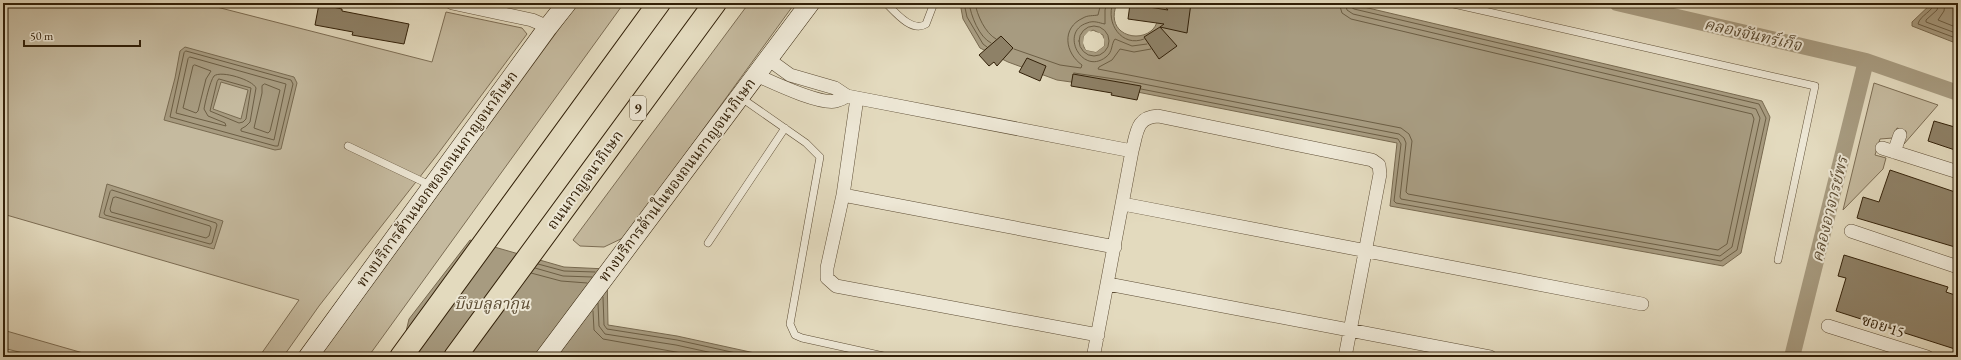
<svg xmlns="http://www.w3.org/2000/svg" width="1961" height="360" font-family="'EB Garamond','Noto Serif Thai',serif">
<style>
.green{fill:#c5ba9f;stroke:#7c6d54}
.water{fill:#a79b80;stroke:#786a50;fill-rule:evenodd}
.pier{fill:#e3dabe;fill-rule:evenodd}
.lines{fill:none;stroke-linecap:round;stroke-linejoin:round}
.shore{stroke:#6c5e44;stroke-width:1}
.canal{stroke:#a79b80;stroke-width:16}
.building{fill:#8e8167;stroke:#322008}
.lane-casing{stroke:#5e4e36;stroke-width:8}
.street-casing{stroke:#5e4e36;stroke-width:14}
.secondary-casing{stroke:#322008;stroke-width:20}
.highway-casing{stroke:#322008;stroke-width:24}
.lane{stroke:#ede7d5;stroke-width:7}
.street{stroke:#ede7d5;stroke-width:13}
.secondary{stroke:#ede7d5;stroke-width:19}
.highway{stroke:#e3dabe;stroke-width:22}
.labels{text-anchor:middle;stroke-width:4;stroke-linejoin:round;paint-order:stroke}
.shield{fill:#ede7d5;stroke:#6a5c46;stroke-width:1}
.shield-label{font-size:14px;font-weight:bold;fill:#322008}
.street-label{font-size:15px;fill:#322008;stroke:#ede7d5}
.water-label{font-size:16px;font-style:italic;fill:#5b4b32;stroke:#ede7d5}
</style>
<rect width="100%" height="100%" fill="#e3dabe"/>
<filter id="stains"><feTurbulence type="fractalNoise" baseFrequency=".005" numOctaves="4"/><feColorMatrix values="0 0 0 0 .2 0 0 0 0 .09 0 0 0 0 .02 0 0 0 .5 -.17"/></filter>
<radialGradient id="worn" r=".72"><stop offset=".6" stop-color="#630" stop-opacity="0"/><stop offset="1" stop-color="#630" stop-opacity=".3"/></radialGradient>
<path class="green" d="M 3,3 L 201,3 L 432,62 L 446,12 L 522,28 L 527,34 L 437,155 L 319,306 L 283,357 L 259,357 L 299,300 L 3,214 Z
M 578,3 L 624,3 L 368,357 L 319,357 Z
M 749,3 L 795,3 L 625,237 L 604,247 L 580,246 L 573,240 Z
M 1874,83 L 1938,105 L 1904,144 L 1906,131 L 1897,128 L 1893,138 L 1880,139 L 1875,155 L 1886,158 L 1883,169 L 1843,210 Z
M 3,330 L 97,357 L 39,357 L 3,348 Z"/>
<path class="water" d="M 960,3 L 1117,3 C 1099,47 1173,47 1155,3 L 1347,3 L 1762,101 L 1770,117 L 1741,253 L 1723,266 L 1390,206 L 1397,143 L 1127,90 L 1057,80 L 1008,62 L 980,48 L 963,19 ZM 1093,30 L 1103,35 L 1104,46 L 1096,52 L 1086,50 L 1084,47 L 1084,36 Z
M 1932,3 L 1958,3 L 1958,40 L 1953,42 L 1912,26 L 1912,22 Z
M 185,47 L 294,77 L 297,83 L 281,149 L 275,150 L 164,120 L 175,78 L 180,51 ZM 221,82 L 248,90 L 241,119 L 213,109 Z
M 107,184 L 223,221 L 214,249 L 99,217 Z
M 470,240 L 564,267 L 607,269 L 608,325 L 677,336 L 773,357 L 400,357 L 409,319 Z"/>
<path class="pier" d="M 1089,31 L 1100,33 L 1104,39 L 1104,46 L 1096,52 L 1086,50 L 1083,43 L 1084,36 ZM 1093,32 L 1099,34 L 1102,39 L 1102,45 L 1096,50 L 1088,48 L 1085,43 L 1086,37 Z"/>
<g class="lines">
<path class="shore" d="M 964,3 L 967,17 L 983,44 L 987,47
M 969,3 C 971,16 979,37 991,43
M 975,3 C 977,15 985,33 996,39
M 1107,3 L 1105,10 L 1105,24 C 1099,23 1094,20 1087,23 C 1059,32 1082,76 1106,57 C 1113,52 1111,44 1115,39 L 1132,46 L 1147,44
M 1113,3 C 1105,23 1122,48 1144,39
M 1934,3 C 1933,12 1920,15 1918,24 L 1953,37 L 1958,37
M 1939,3 L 1937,10 L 1926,20 L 1926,22 L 1953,32 L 1958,32
M 1945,3 L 1944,11 L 1938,20 L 1953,26 L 1958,25
M1079 41a15 15 0 1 1 30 0a15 15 0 1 1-30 0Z
M 1014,49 L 1060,65 L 1081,68 L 1082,65 C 1065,53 1061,28 1083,18 C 1088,15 1093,16 1098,15 L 1101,3
M 1151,49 L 1134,52 L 1120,49 L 1112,60 L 1099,67 L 1098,69 L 1401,128 L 1409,134 L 1412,141 L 1406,192 L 1408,194 L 1718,250 L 1727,244 L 1754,119 L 1752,114 L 1351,19 L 1342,13 L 1339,3
M 186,51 L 291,80 L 293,84 L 278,146 L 275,146 L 170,117 L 184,53 Z
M 190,57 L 286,84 L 274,140 L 241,131 L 241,129 L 246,126 L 250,122 L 256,88 C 253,80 221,70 214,76 C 210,81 205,103 204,109 L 208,116 L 225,123 L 226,126 L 176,113 L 188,59 Z
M 195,65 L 211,71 L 206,79 L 198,111 L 196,113 L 183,108 L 193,66 Z
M 1074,73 L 1128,81 L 1399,134 L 1404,138 L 1406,143 L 1400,197 L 1401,199 L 1720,256 L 1732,247 L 1760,118 L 1756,109 L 1353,14 L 1347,10 L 1345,3
M 219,79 L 251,88 L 246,119 L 243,122 L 239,123 L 210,111 L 217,82 Z
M 265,84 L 280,90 L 270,131 L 268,133 L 254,128 L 262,93 L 262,86 Z
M 1141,89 L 1398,139 L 1401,144 L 1394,201 L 1396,203 L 1721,261 L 1737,250 L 1766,118 L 1759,104 L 1354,9 L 1351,7 L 1350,3
M 112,190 L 216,223 L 217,225 L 212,243 L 210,244 L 105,215 L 104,213 L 110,192 Z
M 116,197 L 210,226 L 211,228 L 209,236 L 206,238 L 111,212 L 110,209 L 113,198 Z
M 538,264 L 564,271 L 595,272
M 535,268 L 563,276 L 592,277
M 531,273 L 561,281 L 587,283
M 603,297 L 604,325 L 607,329 L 677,340 L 754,357
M 598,303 L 599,326 L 605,334 L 676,345 L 731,357
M 593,311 L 594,330 L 603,339 L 704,357"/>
<path class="canal" d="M 1617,3 L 1866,61 L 1958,93
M 1792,357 L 1866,61"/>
</g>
<path class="building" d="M 1162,3 L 1191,3 L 1187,33 L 1160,27 L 1164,24 L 1128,19 L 1130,4 L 1168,10 Z
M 319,4 L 342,9 L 342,11 L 409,24 L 404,44 L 352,35 L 353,32 L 315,25 Z
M 1160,27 L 1177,46 L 1159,59 L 1144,37 Z
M 1001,36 L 1013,48 L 997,66 L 994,62 L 989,66 L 979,55 Z
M 1027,58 L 1046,66 L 1040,81 L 1019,72 Z
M 1073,74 L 1141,86 L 1137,100 L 1111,95 L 1112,93 L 1071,86 Z
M 1934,121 L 1958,128 L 1958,151 L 1928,141 Z
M 1890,170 L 1958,193 L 1958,215 L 1954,227 L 1958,228 L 1958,245 L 1956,245 L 1955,247 L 1857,218 L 1863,197 L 1879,202 Z
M 1844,255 L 1948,287 L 1946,292 L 1958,296 L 1958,350 L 1836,311 L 1846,278 L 1838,276 Z"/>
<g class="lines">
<defs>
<path id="lane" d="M 886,3 C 895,12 912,33 926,24 L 934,3
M 1449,3 L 1815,86 L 1778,260
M 740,97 L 806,143 L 820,157 L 790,324 L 795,335 L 802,338 L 888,357
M 348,146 L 432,186
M 708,243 L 785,128"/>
<path id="street" d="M 452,3 L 532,20 L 548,27
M 768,59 L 790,75 L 835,88 L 847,96 L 1132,151
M 756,75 C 772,82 819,105 836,101 C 840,100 844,98 847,96
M 857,98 L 843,195 L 827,268 L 827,278 L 836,286 L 1098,335
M 1882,148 L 1958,172
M 1894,152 L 1900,135
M 843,195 L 1115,247
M 1123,204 L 1642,304
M 1851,231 L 1958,267
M 1108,284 L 1490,357
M 1828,326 L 1927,357
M 1096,357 L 1094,353 L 1132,151 C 1137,133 1136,117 1158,116 L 1372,160 L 1379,165 L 1380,174 L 1345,357"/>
<path id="secondary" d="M 308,357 L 548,27 L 567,3
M 545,357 L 810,3"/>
<path id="highway" d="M 401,357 L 659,3
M 455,357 L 715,3"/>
</defs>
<use href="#lane" class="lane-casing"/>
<use href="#street" class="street-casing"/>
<use href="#secondary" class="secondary-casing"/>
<use href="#highway" class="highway-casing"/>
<use href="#lane" class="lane"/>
<use href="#street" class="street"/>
<use href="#secondary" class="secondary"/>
<use href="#highway" class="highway"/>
</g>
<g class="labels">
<rect class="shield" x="630" y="96" width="16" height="24" rx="3"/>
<g class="shield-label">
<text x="638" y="113">9</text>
</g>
<g class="street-label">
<text transform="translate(437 179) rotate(-54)" y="5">ทางบริการด้านนอกของถนนกาญจนาภิเษก</text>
<text transform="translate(585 180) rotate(-54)" y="5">ถนนกาญจนาภิเษก</text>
<text transform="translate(677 180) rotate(-53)" y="5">ทางบริการด้านในของถนนกาญจนาภิเษก</text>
<text transform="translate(1883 326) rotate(18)" y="5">ซอย 15</text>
</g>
<g class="water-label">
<text transform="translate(1753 34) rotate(13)" y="6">คลองจันทร์เก็จ</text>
<text transform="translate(1829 209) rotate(-76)" y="6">คลองอาจารย์พร</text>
<text x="492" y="309">บึงบลูลากูน</text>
</g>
</g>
<rect width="1961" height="360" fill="none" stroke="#e3dabe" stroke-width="16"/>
<rect x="4" y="4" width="1953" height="352" fill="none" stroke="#322008" stroke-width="2"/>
<rect x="8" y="8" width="1945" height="344" fill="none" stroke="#322008"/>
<path d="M24 40v6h116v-6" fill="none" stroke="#322008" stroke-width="2"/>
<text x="30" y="40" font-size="12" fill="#322008" stroke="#ede7d5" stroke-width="3" paint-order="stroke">50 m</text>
<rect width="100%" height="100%" filter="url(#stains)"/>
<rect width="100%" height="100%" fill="url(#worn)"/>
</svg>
